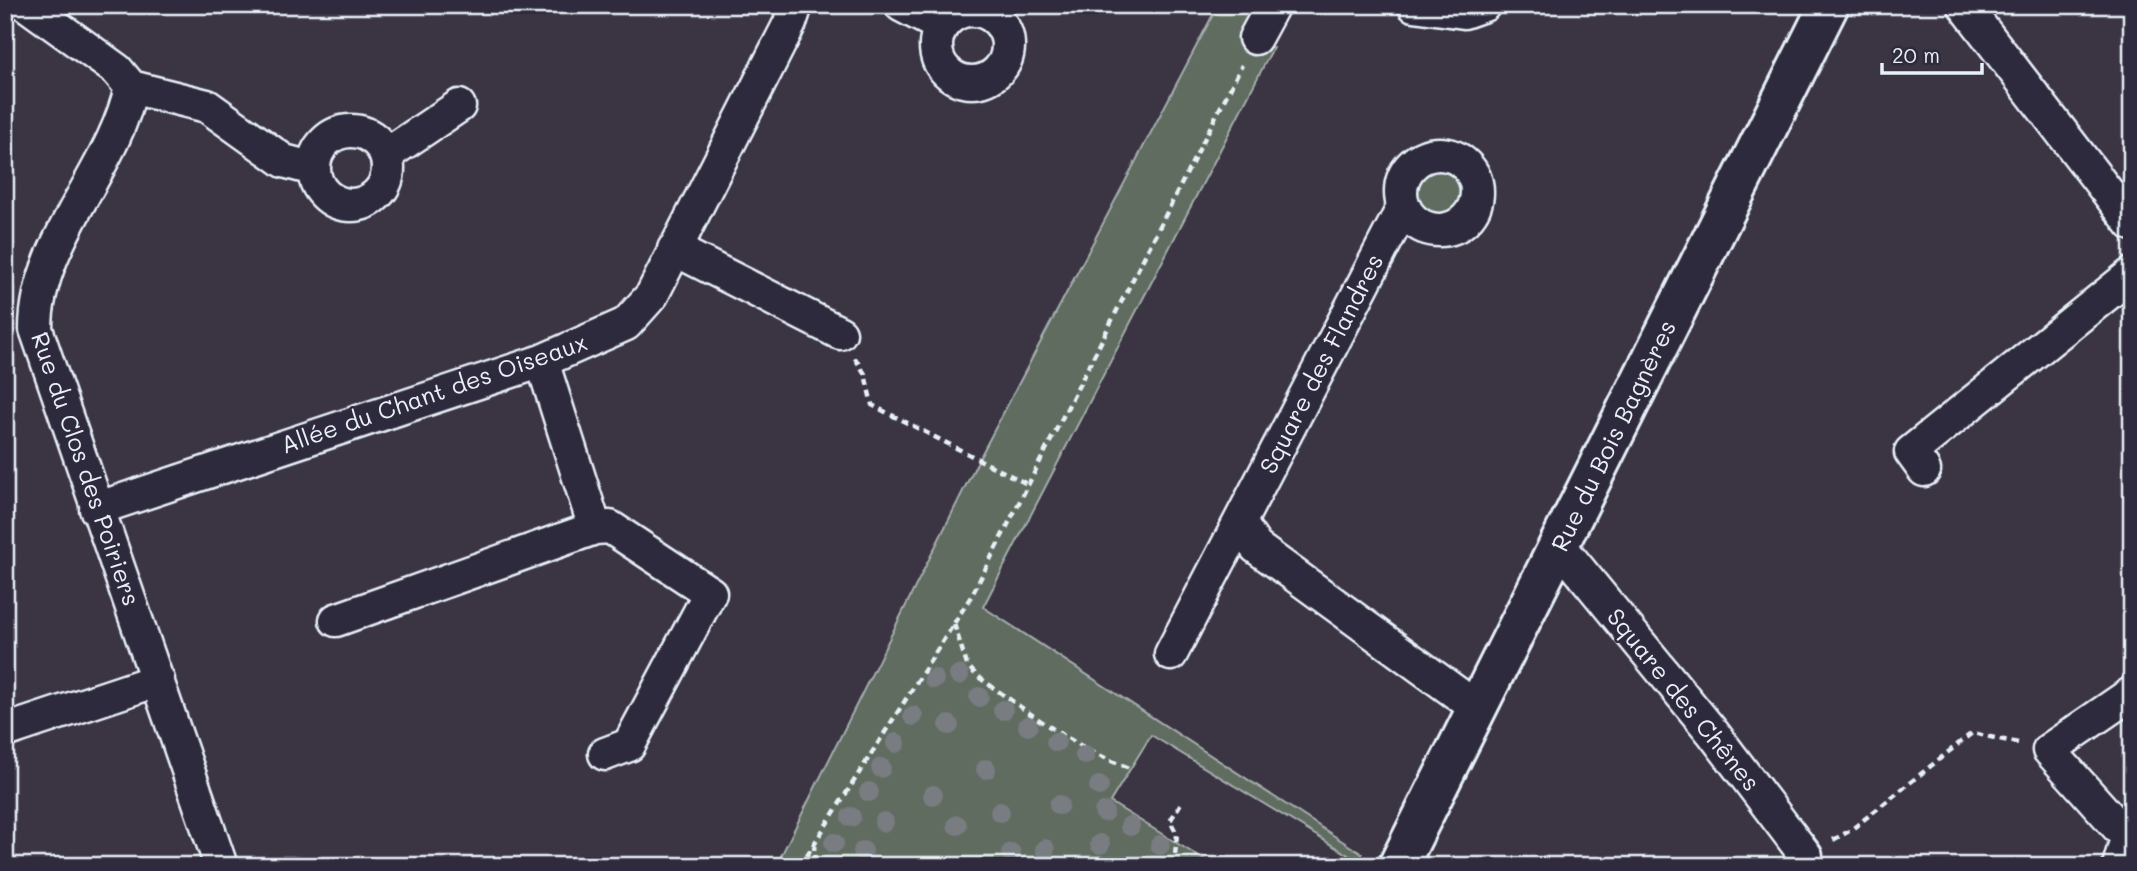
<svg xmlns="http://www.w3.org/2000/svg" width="2137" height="871" font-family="Mali,sans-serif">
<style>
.green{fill:#606c61;stroke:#a4aeac;stroke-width:2}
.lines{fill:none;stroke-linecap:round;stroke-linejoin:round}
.street-casing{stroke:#e8f1f8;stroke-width:37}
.secondary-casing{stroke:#e8f1f8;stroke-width:44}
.path{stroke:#e8f1f8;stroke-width:4.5;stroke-dasharray:7 5;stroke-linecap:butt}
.street{stroke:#2f2a3d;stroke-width:32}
.secondary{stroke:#2f2a3d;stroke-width:38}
.tree{fill:#797b81}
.labels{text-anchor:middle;stroke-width:5;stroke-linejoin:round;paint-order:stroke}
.street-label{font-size:24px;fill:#e8f1f8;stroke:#2f2a3d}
</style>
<rect width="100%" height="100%" fill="#3b3443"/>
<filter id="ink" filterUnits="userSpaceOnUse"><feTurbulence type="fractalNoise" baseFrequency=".0143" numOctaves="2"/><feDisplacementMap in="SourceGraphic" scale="14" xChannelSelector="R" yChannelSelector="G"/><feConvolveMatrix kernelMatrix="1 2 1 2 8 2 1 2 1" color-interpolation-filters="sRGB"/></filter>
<g filter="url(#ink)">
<path class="green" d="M 1218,5 L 1261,5 L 1248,35 L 1273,48 L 983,607 L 1362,854 L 1361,866 L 1343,866 L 1348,855 L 1151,735 L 1110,802 L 1214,866 L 776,866 L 978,461 Z
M1415 194a23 23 0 1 1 46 0a23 23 0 1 1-46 0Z"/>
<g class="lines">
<defs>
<path id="street" d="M 27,5 L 117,70 L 131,87 C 114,170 36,241 36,329 L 221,866
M 901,5 L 941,26
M 1414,5 L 1464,12 L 1484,5
M 1964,5 L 2132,224
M936 46a36 36 0 1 1 72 0a36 36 0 1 1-72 0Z
M 1255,38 L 1273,5
M 131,87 L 207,106 L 284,161 L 314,169
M314 168a37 37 0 1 1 74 0a37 37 0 1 1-74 0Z
M1401 192a38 38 0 1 1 76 0a38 38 0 1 1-76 0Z
M 386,155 L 459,106
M 674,249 L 840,333
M 542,361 L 595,528
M 1924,470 L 1911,452 L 2132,274
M 96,509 L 542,361 L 626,324 L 652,295 L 790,23 L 796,5
M 1240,523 L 1256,547 L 1477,708
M 1559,545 L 1713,733 L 1806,856
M 336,620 L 595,528 L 610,527 L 710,593 L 629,745 L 605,754
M 1171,654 L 1404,206
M 5,731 L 158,680
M 2128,838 L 2049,750 L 2132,693
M 2119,866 L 2132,820"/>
<path id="secondary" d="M 1398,866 L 1829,5"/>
</defs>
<use href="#street" class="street-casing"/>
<use href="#secondary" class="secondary-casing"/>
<path class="path" d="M 855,358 L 865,374 L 872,405 L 1029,485
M 954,624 L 967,665 L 977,676 C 1024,709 1075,749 1130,768
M 1833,840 L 1851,830 L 1972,733 L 2018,743
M 814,843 L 815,866
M 800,866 L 972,595 L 1242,65
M 1174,866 L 1177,834 L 1170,821 L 1183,800"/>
<use href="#street" class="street"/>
<use href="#secondary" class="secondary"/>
</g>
<g class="tree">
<circle cx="959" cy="675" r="10"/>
<circle cx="934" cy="679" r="10"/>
<circle cx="979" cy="697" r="10"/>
<circle cx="1003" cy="710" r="10"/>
<circle cx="913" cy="716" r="10"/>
<circle cx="949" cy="725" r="10"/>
<circle cx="1028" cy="726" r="10"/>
<circle cx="1056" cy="742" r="10"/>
<circle cx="896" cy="743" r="10"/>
<circle cx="1085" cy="755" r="10"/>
<circle cx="881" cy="768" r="10"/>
<circle cx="986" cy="769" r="10"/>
<circle cx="1099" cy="786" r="10"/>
<circle cx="869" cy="792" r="10"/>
<circle cx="933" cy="795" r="10"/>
<circle cx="1059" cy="805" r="10"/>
<circle cx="1000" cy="812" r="10"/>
<circle cx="1104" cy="812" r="10"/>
<circle cx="851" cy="817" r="10"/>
<circle cx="884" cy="822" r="10"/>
<circle cx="957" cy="825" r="10"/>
<circle cx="1130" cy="826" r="10"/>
<circle cx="834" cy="843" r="10"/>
<circle cx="1100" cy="844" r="10"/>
<circle cx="1160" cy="845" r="10"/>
<circle cx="1045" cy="849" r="10"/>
<circle cx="863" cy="851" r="10"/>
<circle cx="1011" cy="853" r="10"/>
</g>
</g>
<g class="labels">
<g class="street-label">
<text transform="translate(1322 364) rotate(-63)" y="8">Square des Flandres</text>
<text transform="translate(434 394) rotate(-19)" y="8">Allée du Chant des Oiseaux</text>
<text transform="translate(1614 436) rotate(-64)" y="8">Rue du Bois Bagnères</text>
<text transform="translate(85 469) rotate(71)" y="8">Rue du Clos des Poiriers</text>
<text transform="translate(1683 700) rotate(51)" y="8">Square des Chênes</text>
</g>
</g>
<rect width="2137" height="871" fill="none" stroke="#2f2a3d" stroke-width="28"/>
<rect x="14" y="14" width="2109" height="843" fill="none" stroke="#e8f1f8" stroke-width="2.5" filter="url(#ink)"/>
<path d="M1882 63v10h100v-10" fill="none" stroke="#e8f1f8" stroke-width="3.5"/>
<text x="1892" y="63" font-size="21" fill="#e8f1f8" stroke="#2f2a3d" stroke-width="5" paint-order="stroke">20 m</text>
</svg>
